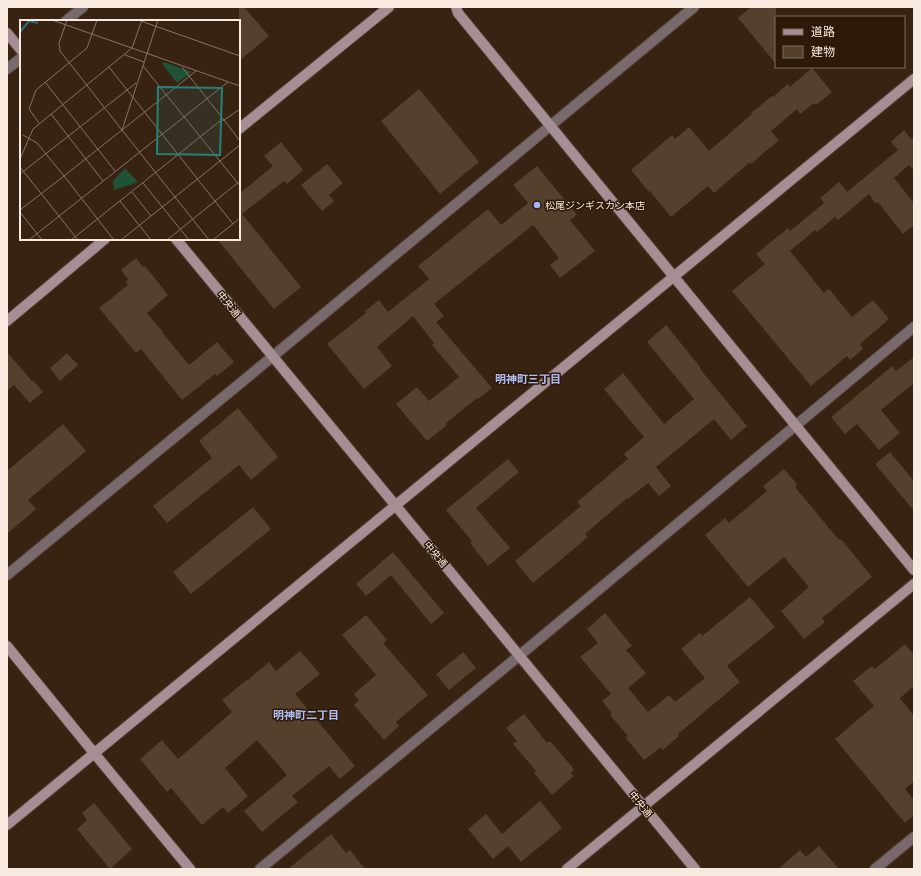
<svg xmlns="http://www.w3.org/2000/svg" width="921" height="876" font-family="Barlow,'Noto Sans JP',sans-serif">
<style>
.building{fill:#553f2d}
.lines{fill:none;stroke-linecap:round;stroke-linejoin:round}
.street-casing{stroke:#533f2f;stroke-width:12}
.secondary-casing{stroke:#533f2f;stroke-width:12}
.street{stroke:#78696d;stroke-width:10}
.secondary{stroke:#a58e94;stroke-width:10}
.poi-dot{fill:#a0b3fd;stroke:#2d1908;stroke-width:1.5}
.labels{text-anchor:middle;stroke-width:3;stroke-linejoin:round;paint-order:stroke}
.poi-label{font-size:10px;fill:#f8eadf;stroke:#2d1908;text-anchor:start}
.street-label{font-size:10px;fill:#f8eadf;stroke:#2d1908}
.neighbourhood-label{font-size:11px;font-weight:bold;fill:#afbef5;stroke:#2d1908}
.inset-river{fill:none;stroke:#28707b;stroke-width:2}
.inset-road{fill:none;stroke:#857364;stroke-width:1}
.view{fill:#268279;fill-opacity:0.15;stroke:#268279;stroke-width:2}
.inset-edge{fill:none;stroke:#f8eadf;stroke-width:2}
</style>
<rect width="100%" height="100%" fill="#382312"/>
<path class="building" d="M 239,7 L 244,7 L 269,36 L 239,61 Z
M 751,7 L 776,7 L 776,64 L 738,18 Z
M 812,68 L 832,92 L 816,105 L 814,103 L 800,114 L 797,109 L 771,131 L 779,140 L 751,164 L 750,162 L 714,193 L 708,186 L 671,217 L 650,191 L 649,192 L 631,170 L 672,135 L 675,139 L 689,127 L 709,151 L 752,114 L 751,113 L 772,96 L 773,97 L 788,84 L 790,87 Z
M 419,89 L 479,162 L 440,194 L 381,121 Z
M 904,130 L 911,139 L 914,137 L 914,170 L 909,165 L 894,178 L 914,203 L 914,225 L 903,234 L 878,202 L 876,204 L 869,194 L 838,220 L 835,217 L 817,232 L 815,230 L 790,251 L 824,293 L 829,289 L 852,317 L 873,300 L 889,319 L 860,344 L 863,349 L 850,360 L 847,356 L 811,386 L 732,291 L 765,264 L 756,254 L 788,228 L 790,231 L 824,203 L 820,198 L 839,182 L 847,192 L 898,150 L 891,142 Z
M 281,142 L 303,170 L 287,184 L 284,181 L 242,214 L 301,287 L 274,309 L 217,239 L 239,239 L 239,194 L 273,166 L 264,156 Z
M 327,164 L 343,183 L 329,195 L 334,201 L 322,211 L 301,185 Z
M 537,166 L 577,215 L 570,220 L 595,251 L 560,278 L 550,265 L 559,258 L 533,225 L 434,304 L 444,316 L 436,322 L 492,388 L 478,399 L 477,398 L 446,423 L 447,425 L 427,441 L 396,404 L 417,387 L 429,401 L 459,377 L 432,345 L 434,343 L 413,316 L 377,347 L 392,366 L 364,389 L 327,344 L 366,313 L 365,311 L 379,300 L 388,312 L 429,279 L 418,266 L 488,209 L 501,225 L 528,203 L 513,185 Z
M 136,258 L 143,267 L 145,266 L 168,295 L 147,313 L 163,332 L 162,332 L 189,365 L 217,342 L 234,362 L 217,376 L 215,374 L 182,400 L 141,349 L 136,353 L 99,308 L 128,285 L 126,282 L 128,279 L 121,270 Z
M 666,325 L 701,368 L 700,369 L 747,426 L 731,440 L 714,419 L 656,467 L 671,486 L 659,496 L 648,483 L 628,499 L 627,498 L 585,534 L 588,537 L 533,583 L 515,561 L 581,506 L 577,502 L 628,459 L 624,454 L 644,437 L 604,389 L 623,373 L 664,424 L 694,399 L 647,342 Z
M 7,352 L 32,381 L 33,380 L 43,392 L 30,403 L 14,385 L 7,391 Z
M 67,353 L 78,365 L 60,381 L 50,368 Z
M 914,357 L 914,383 L 881,410 L 900,433 L 879,450 L 857,424 L 845,434 L 831,417 L 892,366 L 896,371 Z
M 238,408 L 278,457 L 251,480 L 239,465 L 167,523 L 153,506 L 212,458 L 199,441 Z
M 63,424 L 86,451 L 28,500 L 36,509 L 7,534 L 7,471 Z
M 890,452 L 914,481 L 914,511 L 875,464 Z
M 508,459 L 519,472 L 476,508 L 510,548 L 488,566 L 470,543 L 472,541 L 446,510 Z
M 784,469 L 797,484 L 795,487 L 839,540 L 841,539 L 872,577 L 822,618 L 825,622 L 804,639 L 781,611 L 809,587 L 784,557 L 748,587 L 705,535 L 725,518 L 729,523 L 767,491 L 763,486 Z
M 253,507 L 271,529 L 191,594 L 173,572 Z
M 393,552 L 444,613 L 431,624 L 391,575 L 366,596 L 356,584 Z
M 750,597 L 775,627 L 727,666 L 740,682 L 678,734 L 679,736 L 663,750 L 661,747 L 644,760 L 626,738 L 628,736 L 610,715 L 612,713 L 602,701 L 611,694 L 580,657 L 598,643 L 587,629 L 605,613 L 632,646 L 626,650 L 646,673 L 628,688 L 648,712 L 669,695 L 675,702 L 705,678 L 681,649 L 700,633 L 702,636 Z
M 366,615 L 387,640 L 383,643 L 428,695 L 396,722 L 399,726 L 384,740 L 354,705 L 359,700 L 354,694 L 376,675 L 342,635 Z
M 905,644 L 914,655 L 914,686 L 900,698 L 914,716 L 914,781 L 905,789 L 914,800 L 914,815 L 905,823 L 835,739 L 874,706 L 853,681 L 872,666 L 875,669 Z
M 300,651 L 320,674 L 295,694 L 355,766 L 340,779 L 329,766 L 292,796 L 298,802 L 262,832 L 244,811 L 287,775 L 257,740 L 225,768 L 248,796 L 228,813 L 223,807 L 202,825 L 171,788 L 167,792 L 140,759 L 162,740 L 178,759 L 232,712 L 222,700 L 248,679 L 248,680 L 269,662 L 276,671 Z
M 463,652 L 476,668 L 449,690 L 436,674 Z
M 524,714 L 547,743 L 550,741 L 574,769 L 571,773 L 574,776 L 552,795 L 534,773 L 536,771 L 513,744 L 517,741 L 506,728 Z
M 540,801 L 562,828 L 521,862 L 508,846 L 493,859 L 468,829 L 486,814 L 502,834 Z
M 94,803 L 132,849 L 110,869 L 77,829 L 87,820 L 82,813 Z
M 331,834 L 346,853 L 350,850 L 365,869 L 288,869 Z
M 819,846 L 839,869 L 778,869 L 800,850 L 806,857 Z"/>
<g class="lines">
<defs>
<path id="street" d="M 66,21 L 83,7
M 7,69 L 21,58
M 7,575 L 272,357 L 550,126 L 694,7
M 260,869 L 520,655 L 914,327
M 875,869 L 914,837"/>
<path id="secondary" d="M 456,7 L 458,13 C 609,199 763,384 914,570
M 7,33 L 21,50
M 239,129 L 389,7
M 176,239 L 695,869
M 7,321 L 105,239
M 7,646 L 94,753 L 190,869
M 7,825 L 914,79
M 567,869 L 914,584"/>
</defs>
<use href="#street" class="street-casing"/>
<use href="#secondary" class="secondary-casing"/>
<use href="#street" class="street"/>
<use href="#secondary" class="secondary"/>
</g>
<circle class="poi-dot" cx="537" cy="205" r="4"/>
<g class="labels">
<g class="poi-label">
<text x="545" y="209">松尾ジンギスカン本店</text>
</g>
<g class="street-label">
<text transform="translate(229 304) rotate(51)" y="4">中央通</text>
<text transform="translate(436 554) rotate(50)" y="4">中央通</text>
<text transform="translate(641 804) rotate(51)" y="4">中央通</text>
</g>
<g class="neighbourhood-label">
<text x="528" y="383">明神町三丁目</text>
<text x="306" y="719">明神町二丁目</text>
</g>
</g>
<g transform="translate(20 20)">
<rect width="220" height="220" fill="#382312"/>
<path d="M 144,42 L 172,52 L 157,63 L 142,44 Z" fill="#1f5236"/>
<path d="M 105,148 L 118,162 L 94,170 L 93,161 Z" fill="#1f5236"/>
<path class="inset-river" d="M 0,12 L 9,1 L 18,3"/>
<path class="inset-road" d="M 32,0 L 220,66M 47,0 L 39,23 L 40,31 L 102,110 L 176,51M 118,0 L 220,36M 138,0 L 102,110 L 189,220M 105,35 L 124,42M 123,46 L 220,166M 89,47 L 213,204M 162,47 L 204,100 L 220,89M 25,62 L 95,151M 31,94 L 83,161M 19,103 L 9,89 L 16,70 L 67,28 L 77,0M 3,115 L 17,123 L 44,156 L 102,110M 0,139 L 13,109 L 112,28 L 122,0M 0,147 L 58,220M 0,154 L 116,63M 123,163 L 169,220M 112,172 L 131,196M 100,181 L 131,220M 0,190 L 44,156 L 94,220M 0,192 L 22,220M 9,220 L 208,62M 51,220 L 200,101 L 204,100 L 220,121M 101,220 L 220,125M 147,220 L 220,161M 193,220 L 220,198"/>
<path class="view" d="M 138,67 L 202,68 L 200,135 L 137,134 Z"/>
<rect width="220" height="220" class="inset-edge"/>
</g>
<rect width="921" height="876" fill="none" stroke="#f8eadf" stroke-width="16"/>
<rect x="775" y="16" width="130" height="52" fill="#2d1908" stroke="#7e6d5e"/>
<rect x="783" y="29" width="20" height="6" fill="#a58e94" stroke="#7e6d5e"/>
<text x="811" y="36" font-size="12" fill="#f8eadf">道路</text>
<rect x="783" y="46" width="20" height="12" fill="#553f2d" stroke="#7e6d5e"/>
<text x="811" y="56" font-size="12" fill="#f8eadf">建物</text>
</svg>
